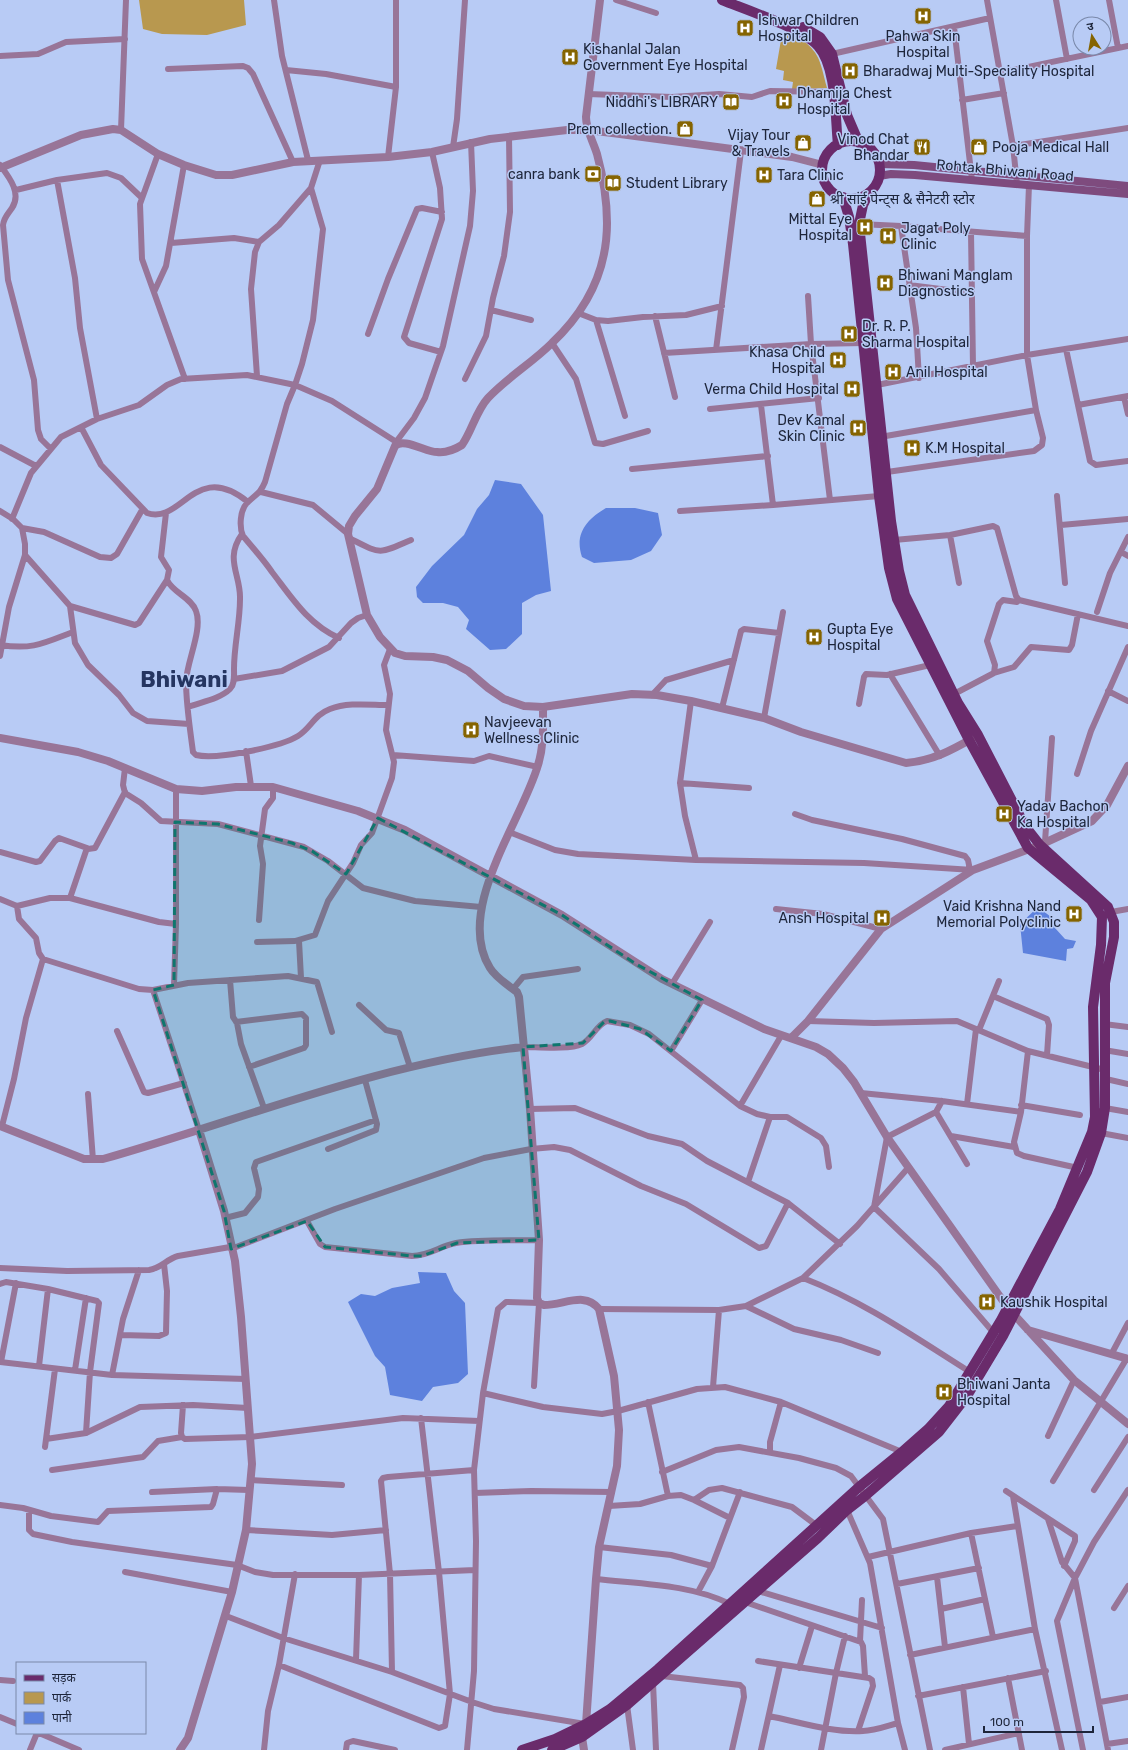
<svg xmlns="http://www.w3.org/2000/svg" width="1128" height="1750" font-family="Rubik,'Noto Sans Devanagari',sans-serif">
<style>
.green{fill:#b8984f}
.water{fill:#5d81dd}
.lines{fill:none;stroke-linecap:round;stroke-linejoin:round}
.minor{stroke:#987598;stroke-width:6}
.tertiary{stroke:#987598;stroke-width:8}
.secondary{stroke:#7e4b7e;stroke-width:8}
.primary{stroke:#6a2b6b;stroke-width:10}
.marked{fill:#0f766e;fill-opacity:0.2;stroke:#0f766e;stroke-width:3;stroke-dasharray:8 5;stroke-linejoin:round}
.labels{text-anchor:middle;stroke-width:3;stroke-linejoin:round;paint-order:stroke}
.poi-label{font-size:14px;fill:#1d253a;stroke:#b8cbf5;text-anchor:start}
.street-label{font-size:14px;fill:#1d253a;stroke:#b8cbf5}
.town-label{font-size:22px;font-weight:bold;fill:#253561;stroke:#b8cbf5}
</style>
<rect width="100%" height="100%" fill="#b8cbf5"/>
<path class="green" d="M 139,0 L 244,0 L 246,25 L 207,35 L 162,34 L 143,29 Z
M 792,33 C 820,51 819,57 827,88 L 792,89 L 793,82 L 783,80 L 784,71 L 776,69 L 782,34 Z"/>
<path class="water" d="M 495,480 L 521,484 L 543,515 L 551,591 L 536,595 L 522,603 L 522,634 L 506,649 L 490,650 L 466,629 L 469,620 L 458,607 L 443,603 L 423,603 L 417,597 L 416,587 L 432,566 L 464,535 L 477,509 L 489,495 Z
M 606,508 L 635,508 L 658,513 L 662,535 L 651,551 L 631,560 L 594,563 L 582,557 C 574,534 587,519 606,508 Z
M 1038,907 L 1051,917 L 1055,928 L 1065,939 L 1076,941 L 1073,948 L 1067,949 L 1066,961 L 1023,953 L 1020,924 Z
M 418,1272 L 446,1273 L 454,1291 L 465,1303 L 468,1374 L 458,1383 L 433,1387 L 422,1401 L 390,1395 L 385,1367 L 375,1356 L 348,1302 L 361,1294 L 375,1296 L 392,1288 L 420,1283 Z"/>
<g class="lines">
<path class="minor" d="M 274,0 L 282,56 L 308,160
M 616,0 L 656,13
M 987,0 L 1013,146 L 1017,184
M 1056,0 L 1067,59
M 1109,0 L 1118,48
M 954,27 L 972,180
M 832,54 L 990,18
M 0,56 L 38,54 L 66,42 L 125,39
M 168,69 L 243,66 L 248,68 L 253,74 L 293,162
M 286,70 L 326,74 L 396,87
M 999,73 L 1128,46
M 588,94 L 672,97 L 719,94 L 752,97 L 770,91 L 833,92
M 962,100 L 1004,93
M 121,130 L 126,0
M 1013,146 L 1128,128
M 453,147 L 457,119 L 465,0
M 432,152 L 440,188 L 442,219 L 404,337 L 409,343 L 441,352
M 158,154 L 140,204 L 142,259 L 185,379
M 388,157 L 396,87 L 396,0
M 320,160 L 311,188 L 323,229 L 313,320 L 302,364 L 295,385 L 287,404 L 265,482 C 260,494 256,494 247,503 C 240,510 239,527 243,536 C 253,548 263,559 272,572 C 292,598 308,624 339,638
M 0,165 C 9,177 22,193 12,208 C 8,214 4,217 3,225 L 8,280 L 34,380 L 38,430 L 41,439 L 50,448
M 57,180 L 75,278 L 80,328 L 97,419
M 16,190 L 57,180 L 107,173 L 121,178 L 142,198
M 859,224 L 901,226 L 1027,236
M 901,226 L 916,328 L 919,378
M 971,232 L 973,367
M 171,243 L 234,238 L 259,242
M 909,285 L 972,293
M 154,292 L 166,266 L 184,165
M 808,296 L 811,344 L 830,500
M 491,310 L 531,320
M 578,313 L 596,320 L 608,321 L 643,317 L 686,315 L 722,306
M 655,316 L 675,397
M 596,320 L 625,416
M 368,334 L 388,279 L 417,209 L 422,208 L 442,212
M 552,343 L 576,379 L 595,443 L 603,444 L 648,431
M 1066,349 L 1090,461 L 1096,465 L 1128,461
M 716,350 L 741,151
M 664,353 L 811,344 L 864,343
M 257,376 L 251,289 L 255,252 L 259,242 L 279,225 L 311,188
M 465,379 L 486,336 L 493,298 L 504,256 L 510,212 L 509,136
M 877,385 L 1027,355 L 1128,339
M 1124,397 L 1128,414
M 761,405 L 773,505
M 1078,405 L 1128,396
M 710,409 L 819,398
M 81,427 L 101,465 L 147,513 C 182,525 195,459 248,502
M 880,437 L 1036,410
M 396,442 L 414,418 L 425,398 L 443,346 L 470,226 L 473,191 L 471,142
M 0,447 L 36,466
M 632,469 L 768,456
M 887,472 L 1034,451 L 1042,445 L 1043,438 L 1036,410 L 1027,355 L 1027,236 L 1029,185
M 261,492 L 313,505 L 348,534
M 1057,496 L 1065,583
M 0,511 L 13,519 L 22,528 L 44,532 L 100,557 L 111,558 L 117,554 L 142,510
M 680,511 L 773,505 L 879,496
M 166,513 L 161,557 L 169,570 L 167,580 C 173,593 191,597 196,611 C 203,629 187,661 186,681 C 186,704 190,729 193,752 L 196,755 C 216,760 280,747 298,736 C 311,728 314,715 330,709 C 348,702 370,705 388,705
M 12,519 L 31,473 L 61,437 L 97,419 L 139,405 L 167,385 L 181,379 L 247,375 L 295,385 L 332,401 L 398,443
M 1061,525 L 1128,519
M 950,535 L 959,583
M 349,538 C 381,554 377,555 411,540
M 894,540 L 950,535 L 993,526 L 997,528 L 1016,596 L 1019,600 L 1128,626
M 1121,552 L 1128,556
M 25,555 L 70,606 L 75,643 L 88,665 L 119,695 L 133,713 L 147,721 L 189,724
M 70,606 L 135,625 L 139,623 L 167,580
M 1097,612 L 1110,573 L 1128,537
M 0,645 C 33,650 44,643 73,632
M 0,656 L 9,607 L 25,555 L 25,544 L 22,528
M 994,673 L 1014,667 L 1031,647 L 1069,650 L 1072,645 L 1078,614
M 890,674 L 940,756
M 234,679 L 282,671 L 329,647 L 351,623 L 358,618 L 367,615
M 1108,691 L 1128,701
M 954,694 L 994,673 L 995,665 L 987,641 L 999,604 L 1003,600 L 1017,602 L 1019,600
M 652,695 L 666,680 L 734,660
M 691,701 L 680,783 L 685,816 L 696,860
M 859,704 L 864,677 L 866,674 L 887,675 L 930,665
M 188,707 C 201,702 220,699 230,689 C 235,684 234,676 234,669 C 234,645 240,623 240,599 C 241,575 224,559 242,534
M 722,708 L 741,631 L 744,629 L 779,633
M 764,718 L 783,612
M 246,751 L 251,786
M 393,755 L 474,761 L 489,756 L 538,767
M 125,768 L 123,785 L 125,793 L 141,803 L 161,821 L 218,824 L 304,847 L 328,861 L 363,888 L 415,901 L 481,907
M 1077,774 L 1091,731 L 1128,647
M 680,783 L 749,788
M 795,814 L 812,820 L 902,839 L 965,856 L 968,860 L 970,870
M 509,832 L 555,850 L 578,854 L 696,860 L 864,863 L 973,870
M 1045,842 L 1052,738
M 88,849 L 95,848 L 125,792
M 0,852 L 36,862 L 40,861 L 55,841 L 59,838 L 87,848 L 70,898
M 0,899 L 17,906 L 50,898 L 70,898 L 159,922 L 176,924
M 17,906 L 19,919 L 36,938 L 39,953 L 43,959 L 139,989 L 153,990 L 188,983 L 288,976 L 317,982 L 332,1032
M 776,909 L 823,914 L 881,929
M 1111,912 L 1128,909
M 259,920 L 263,864 L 260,846 L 265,809 L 273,798 L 273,787
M 299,941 L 301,978
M 257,942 L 295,941 L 315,935 L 328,901 L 353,863 L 361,845 L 372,833 L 392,778 L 394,762 L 386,730 L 390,694 L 384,665 L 390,649
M 230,980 L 233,1017 L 237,1023 L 241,1044 L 264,1108
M 672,984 L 710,922
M 174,985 L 176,924 L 176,789
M 513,989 L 523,977 L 578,969
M 153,990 L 199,1130
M 993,996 L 1047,1019 L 1049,1025 L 1047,1055
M 359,1005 L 386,1030 L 399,1033 L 410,1067
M 808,1021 L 874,1023 L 957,1021 L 1028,1051 L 1105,1070
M 236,1022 L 302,1014 L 306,1018 L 306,1045 L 304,1048 L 249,1067
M 1104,1024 L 1128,1027
M 979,1030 L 999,981
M 117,1031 L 144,1092 L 148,1093 L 184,1083
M 523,1047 C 538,1047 569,1050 582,1044 C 592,1039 596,1025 607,1021 L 630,1025 L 649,1034 L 740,1106 L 757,1114 L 770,1117 L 748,1182
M 1104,1050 L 1128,1054
M 671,1051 L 702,1000
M 1028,1051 L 1021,1112 L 1014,1142 L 1017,1153 L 1024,1156 L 1078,1168
M 1106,1079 L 1128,1084
M 861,1093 L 942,1101 L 1021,1112
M 88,1094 L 93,1160
M 942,1101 L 936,1112 L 932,1114 L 887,1137 L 874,1207 L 939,1269 L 993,1332
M 967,1104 L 976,1029
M 1021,1105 L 1080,1115
M 740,1106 L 781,1036
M 1105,1108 L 1128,1112
M 530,1109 L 575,1108 L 648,1136 L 682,1144 L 707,1161 L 788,1203
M 936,1112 L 967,1164
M 770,1117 L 787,1117 L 821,1138 L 826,1146 L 829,1167
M 2,1126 L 14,1079 L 26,1018 L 43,959
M 1101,1133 L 1128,1138
M 951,1136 L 1014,1147
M 328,1149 L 376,1130 L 377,1124 L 365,1080
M 225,1218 L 245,1213 L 258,1197 L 259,1189 L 254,1168 L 256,1162 L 376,1120
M 307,1221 L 320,1244 L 325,1247 L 412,1256 C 429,1256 440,1246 456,1243 C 482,1239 512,1241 539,1240
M 231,1249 L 335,1209 L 484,1158 L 531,1149 L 554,1147 L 570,1150 L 641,1186 L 686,1204 L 759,1248 L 766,1246 L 788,1203 L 840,1244
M 0,1268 L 67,1271 L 149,1270 C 161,1268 167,1259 178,1256 L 230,1247
M 803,1278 C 863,1301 916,1338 970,1372
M 0,1284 L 6,1282 L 48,1289 L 97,1301 L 99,1303 L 90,1372 L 86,1433
M 746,1306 L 794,1329 L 841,1340 L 878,1353
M 599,1309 L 719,1310 L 746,1306 L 758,1300 L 803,1278 L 857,1226 L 908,1168
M 121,1335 L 159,1336 L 166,1333 L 167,1291 L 164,1264
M 1112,1353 L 1128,1323
M 0,1362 L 112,1375 L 123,1319 L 139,1270
M 1,1362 L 16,1283
M 39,1366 L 48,1289
M 75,1370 L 86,1298
M 112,1375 L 246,1379
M 534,1386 L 539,1303 L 506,1302 L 498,1309 L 483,1393 L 543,1407 L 602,1414 L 618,1411 L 697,1389 L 725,1387 L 781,1402 L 902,1452
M 713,1387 L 719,1310
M 648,1402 L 668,1496
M 183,1405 L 181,1433 L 182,1437 L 185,1439 L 250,1437 L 403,1418 L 479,1421
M 1048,1436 L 1074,1380
M 46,1439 L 86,1433 L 140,1407 L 193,1405 L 248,1408
M 45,1447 L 55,1369
M 770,1452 L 770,1442 L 781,1402
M 52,1470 L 143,1457 L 158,1441 L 182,1437
M 662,1472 L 716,1450 L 739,1447 L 799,1458 L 836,1468 L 851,1476 L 883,1519 L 930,1750
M 250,1480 L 342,1485
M 1053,1481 L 1127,1358
M 1094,1490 L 1128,1437
M 1006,1491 L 1075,1536 L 1075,1541 L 1064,1566
M 152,1492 L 217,1489
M 475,1493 L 531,1491 L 612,1492
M 1013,1496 L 1035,1629 L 1062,1750
M 694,1500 L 709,1490 L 722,1488 L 792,1507 L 816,1525
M 0,1505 L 23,1508 L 51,1516 L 98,1522 L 108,1511 L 211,1507 L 213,1504 L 217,1489 L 249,1490
M 609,1506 L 640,1504 L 668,1496 L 681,1495 L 694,1500 L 730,1518
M 29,1510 L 29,1530 L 33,1534 L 72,1542 L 237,1565 L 255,1572 L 273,1575 L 359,1575 L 475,1570
M 847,1510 L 870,1563 L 898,1723 L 905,1750
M 1048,1519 L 1062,1562 L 1075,1578 L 1108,1750
M 246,1530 L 332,1535 L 386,1530
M 971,1533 L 993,1637
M 599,1547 L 671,1555 L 712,1566
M 868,1557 L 971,1533 L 1017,1526
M 125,1572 L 232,1592
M 937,1577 L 945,1647
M 596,1579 C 639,1584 690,1584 730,1604
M 897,1584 L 979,1568
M 758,1591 L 882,1628
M 698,1592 L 712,1566 L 740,1492
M 745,1602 L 861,1642 L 863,1646 L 865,1676
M 1114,1608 L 1128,1586
M 941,1609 L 985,1599
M 226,1616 L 283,1638 L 392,1672 L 472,1702 L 494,1709 L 585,1724
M 860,1641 L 862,1600
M 910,1655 L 1035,1629
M 356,1660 L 359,1575
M 758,1661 L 869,1678 L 872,1680 L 873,1686 L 858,1731
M 279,1665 L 439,1728 L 445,1726 L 450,1694 L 439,1572 L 421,1418
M 799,1668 L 812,1626
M 392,1672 L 390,1574 L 381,1481 L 383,1478 L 388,1477 L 474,1470
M 662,1676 L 740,1685 L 743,1688 L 744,1697 L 732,1750
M 1008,1678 L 1022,1750
M 0,1680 L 13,1681
M 653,1683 L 656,1750
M 963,1687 L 969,1744
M 918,1696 L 1046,1671
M 1100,1702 L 1128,1697
M 627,1705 L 633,1750
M 769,1716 C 799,1722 832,1733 863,1731 C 874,1731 887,1726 898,1723
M 0,1717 L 17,1724
M 39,1733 L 79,1750
M 1107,1744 L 1128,1741
M 30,1750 L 37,1733
M 264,1750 L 268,1711 L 279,1665 L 295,1574
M 346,1750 L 347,1743 L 353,1741 L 395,1750
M 467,1750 L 474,1671 L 476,1541 L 474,1470 L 483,1393
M 761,1750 L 780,1665
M 821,1750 L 836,1673 L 845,1636
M 945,1750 L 1019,1733
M 1083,1750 L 1057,1621 L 1075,1578 L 1094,1542 L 1128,1490"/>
<path class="tertiary" d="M 600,0 L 586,117 C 586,130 593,141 597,154 C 603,176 607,200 607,223 C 607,271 587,310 552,343 C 532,363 509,376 488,398 C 476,411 472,431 462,445 C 454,450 446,453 437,452 C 426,452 403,437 395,446 L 377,489 L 355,516 L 349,526 L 348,534 L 367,615 L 380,637 L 395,653 L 405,656 L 433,657 L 447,660 L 468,671 L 488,688 L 504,699 L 524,706 L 543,707 L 632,694 L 657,695 L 691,701 L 764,718 L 801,732 L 906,763 C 932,761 952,750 973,738
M 0,168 L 81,135 L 113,129 L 121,130 L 158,154 L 184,165 L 216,175 L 232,175 L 293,162 L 388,157 L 432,152 L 490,139 L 567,130 L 588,130 L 620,134 L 792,157 L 823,165
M 543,707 C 543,727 544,746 538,765 C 522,821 454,910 490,968 C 496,978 508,985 517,992 L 519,997 L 530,1109 L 539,1240 L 537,1298 L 539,1303 L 544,1305 C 564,1305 585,1291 599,1309 L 614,1376 L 619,1430 L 617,1466 L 599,1547 L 596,1579 L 586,1724 L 582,1737 L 584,1750
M 0,738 L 78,752 L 108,761 L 176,789 L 202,791 L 236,787 L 273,787 L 358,811 L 405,830 L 562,915 L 662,979 L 764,1029 L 816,1047 L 828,1054 L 843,1068 L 854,1082 L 887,1137 L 1008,1308 L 1074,1380 L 1128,1424
M 791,1038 L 808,1021 L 881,929 L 973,870 L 1040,845 L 1092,821 L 1107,805 L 1128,766
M 0,1126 L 84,1159 L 103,1159 C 241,1120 380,1063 523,1047
M 1028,1330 L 1128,1359
M 180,1750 L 188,1738 L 232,1592 L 246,1530 L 252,1464 L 241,1317 L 235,1261 L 224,1211 L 199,1130"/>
<path class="secondary" d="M 879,164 L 914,165 L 1128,186
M 879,176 L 891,174 L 915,175 L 1128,194"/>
<path class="primary" d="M 722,0 C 747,10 801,28 818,46 C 837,67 835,118 838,145
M 803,27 L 820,37 L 832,54 L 847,115 L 859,143
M822 170a29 29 0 1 1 58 0a29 29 0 1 1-58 0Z
M 522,1750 L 555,1739 L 586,1724 L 610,1709 L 658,1669 L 859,1487 L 902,1452 L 928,1429 L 949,1406 L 1001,1320 L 1060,1209 L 1092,1132 L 1095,1117 L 1093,1007 L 1101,945 L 1102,917 L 1091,900 L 1028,848 L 969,740 L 897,599 L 889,568 L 879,496 L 853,244 L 849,217 L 843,197
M 552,1750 L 582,1737 L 627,1705 L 818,1538 L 847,1510 L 865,1496 L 939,1432 L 967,1396 L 1003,1336 L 1087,1172 L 1101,1133 L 1105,1108 L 1105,983 L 1114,937 L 1114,922 L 1108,907 L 1040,845 L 1025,826 L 978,735 L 958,703 L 905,595 L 899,571 L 891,521 L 859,224 L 863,205 L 869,193"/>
</g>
<path class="marked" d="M 378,818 L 562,915 L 636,964 L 702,1000 L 671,1051 L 640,1029 L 610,1021 L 604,1022 L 583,1043 L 523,1047 L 539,1240 L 457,1243 L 422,1256 L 412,1256 L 325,1247 L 307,1221 L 231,1249 L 224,1211 L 153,990 L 174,985 L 175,822 L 218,824 L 292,843 L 312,851 L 346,874 Z"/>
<defs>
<symbol id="hospital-square" viewBox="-11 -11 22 22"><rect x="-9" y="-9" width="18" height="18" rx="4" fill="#856400" stroke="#b8cbf5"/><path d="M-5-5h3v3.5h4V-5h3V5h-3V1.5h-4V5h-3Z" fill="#fff"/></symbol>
<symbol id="library-square" viewBox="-11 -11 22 22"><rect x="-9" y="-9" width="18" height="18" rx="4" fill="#856400" stroke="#b8cbf5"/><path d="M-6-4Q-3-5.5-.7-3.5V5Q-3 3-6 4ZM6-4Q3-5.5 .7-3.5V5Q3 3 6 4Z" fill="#fff"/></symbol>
<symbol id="shop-square" viewBox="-11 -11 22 22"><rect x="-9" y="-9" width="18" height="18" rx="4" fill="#856400" stroke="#b8cbf5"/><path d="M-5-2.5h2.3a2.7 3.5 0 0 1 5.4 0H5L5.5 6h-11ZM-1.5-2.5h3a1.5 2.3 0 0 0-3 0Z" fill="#fff"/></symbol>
<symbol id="restaurant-square" viewBox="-11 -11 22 22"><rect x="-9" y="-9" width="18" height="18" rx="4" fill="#856400" stroke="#b8cbf5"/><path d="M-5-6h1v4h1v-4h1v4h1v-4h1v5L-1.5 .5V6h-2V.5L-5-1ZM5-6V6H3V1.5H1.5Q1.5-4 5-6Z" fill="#fff"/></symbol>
<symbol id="bank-square" viewBox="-11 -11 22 22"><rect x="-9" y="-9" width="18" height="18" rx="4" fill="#856400" stroke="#b8cbf5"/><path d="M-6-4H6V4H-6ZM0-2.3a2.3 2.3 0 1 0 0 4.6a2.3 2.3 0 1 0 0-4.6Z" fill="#fff"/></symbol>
</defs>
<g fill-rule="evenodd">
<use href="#hospital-square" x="913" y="6" width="20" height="20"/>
<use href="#hospital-square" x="735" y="18" width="20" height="20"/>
<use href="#hospital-square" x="560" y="47" width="20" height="20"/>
<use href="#hospital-square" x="840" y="61" width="20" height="20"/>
<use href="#hospital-square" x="774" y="91" width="20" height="20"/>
<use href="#library-square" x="721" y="92" width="20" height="20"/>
<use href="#shop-square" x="675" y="119" width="20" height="20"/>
<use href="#shop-square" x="793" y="133" width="20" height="20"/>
<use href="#restaurant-square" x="912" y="137" width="20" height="20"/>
<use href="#shop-square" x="969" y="137" width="20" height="20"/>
<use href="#bank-square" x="583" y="164" width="20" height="20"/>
<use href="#hospital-square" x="754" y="165" width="20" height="20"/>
<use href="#library-square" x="603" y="173" width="20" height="20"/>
<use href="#shop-square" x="807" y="189" width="20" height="20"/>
<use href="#hospital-square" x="855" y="217" width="20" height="20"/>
<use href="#hospital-square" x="878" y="226" width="20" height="20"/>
<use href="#hospital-square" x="875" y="273" width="20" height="20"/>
<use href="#hospital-square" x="839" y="324" width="20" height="20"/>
<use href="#hospital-square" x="828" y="350" width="20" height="20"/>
<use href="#hospital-square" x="883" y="362" width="20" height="20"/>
<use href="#hospital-square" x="842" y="379" width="20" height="20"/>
<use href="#hospital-square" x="848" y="418" width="20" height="20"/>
<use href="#hospital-square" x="902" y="438" width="20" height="20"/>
<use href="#hospital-square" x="804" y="627" width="20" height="20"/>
<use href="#hospital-square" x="461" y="720" width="20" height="20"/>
<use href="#hospital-square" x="994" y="804" width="20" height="20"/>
<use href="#hospital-square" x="1064" y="904" width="20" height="20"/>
<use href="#hospital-square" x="872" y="908" width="20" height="20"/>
<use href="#hospital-square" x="977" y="1292" width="20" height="20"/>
<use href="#hospital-square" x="934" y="1382" width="20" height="20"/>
</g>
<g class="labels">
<g class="poi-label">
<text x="758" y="25">Ishwar Children<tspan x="758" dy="16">Hospital</tspan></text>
<text x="923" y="41" text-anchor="middle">Pahwa Skin<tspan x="923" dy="16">Hospital</tspan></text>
<text x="583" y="54">Kishanlal Jalan<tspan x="583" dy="16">Government Eye Hospital</tspan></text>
<text x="863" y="76">Bharadwaj Multi-Speciality Hospital</text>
<text x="797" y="98">Dhamija Chest<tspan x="797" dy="16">Hospital</tspan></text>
<text x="718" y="107" text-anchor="end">Niddhi's LIBRARY</text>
<text x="672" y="134" text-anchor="end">Prem collection.</text>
<text x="790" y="140" text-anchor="end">Vijay Tour<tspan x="790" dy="16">&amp; Travels</tspan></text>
<text x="909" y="144" text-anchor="end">Vinod Chat<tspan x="909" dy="16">Bhandar</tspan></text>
<text x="992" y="152">Pooja Medical Hall</text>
<text x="580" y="179" text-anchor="end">canra bank</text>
<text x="777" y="180">Tara Clinic</text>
<text x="626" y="188">Student Library</text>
<text x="830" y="204">श्री सांई पेन्ट्स &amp; सैनेटरी स्टोर</text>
<text x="852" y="224" text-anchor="end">Mittal Eye<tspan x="852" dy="16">Hospital</tspan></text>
<text x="901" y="233">Jagat Poly<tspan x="901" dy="16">Clinic</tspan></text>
<text x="898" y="280">Bhiwani Manglam<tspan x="898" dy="16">Diagnostics</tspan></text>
<text x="862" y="331">Dr. R. P.<tspan x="862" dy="16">Sharma Hospital</tspan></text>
<text x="825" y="357" text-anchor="end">Khasa Child<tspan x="825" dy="16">Hospital</tspan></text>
<text x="906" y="377">Anil Hospital</text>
<text x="839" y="394" text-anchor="end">Verma Child Hospital</text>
<text x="845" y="425" text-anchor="end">Dev Kamal<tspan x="845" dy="16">Skin Clinic</tspan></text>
<text x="925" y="453">K.M Hospital</text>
<text x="827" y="634">Gupta Eye<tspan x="827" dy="16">Hospital</tspan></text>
<text x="484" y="727">Navjeevan<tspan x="484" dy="16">Wellness Clinic</tspan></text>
<text x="1017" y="811">Yadav Bachon<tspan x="1017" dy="16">Ka Hospital</tspan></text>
<text x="1061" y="911" text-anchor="end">Vaid Krishna Nand<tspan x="1061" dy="16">Memorial Polyclinic</tspan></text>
<text x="869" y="923" text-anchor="end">Ansh Hospital</text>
<text x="1000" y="1307">Kaushik Hospital</text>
<text x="957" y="1389">Bhiwani Janta<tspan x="957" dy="16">Hospital</tspan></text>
</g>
<g class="street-label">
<text transform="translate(1005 170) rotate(5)" y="5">Rohtak Bhiwani Road</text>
</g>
<g class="town-label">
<text x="184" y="687">Bhiwani</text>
</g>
</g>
<rect x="16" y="1662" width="130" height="72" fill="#b8cbf5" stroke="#7a89aa"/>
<rect x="24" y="1675" width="20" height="6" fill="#6a2b6b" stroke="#7a89aa"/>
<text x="52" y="1682" font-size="12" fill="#1d253a">सड़क</text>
<rect x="24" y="1692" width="20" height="12" fill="#b8984f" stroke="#7a89aa"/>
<text x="52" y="1702" font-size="12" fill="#1d253a">पार्क</text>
<rect x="24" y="1712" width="20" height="12" fill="#5d81dd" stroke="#7a89aa"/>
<text x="52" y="1722" font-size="12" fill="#1d253a">पानी</text>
<g transform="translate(1092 36) rotate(349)"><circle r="19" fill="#b8cbf5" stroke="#7a89aa"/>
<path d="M0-3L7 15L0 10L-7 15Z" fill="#856400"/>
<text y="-6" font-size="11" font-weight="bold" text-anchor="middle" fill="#1d253a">उ</text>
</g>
<path d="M984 1726v6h109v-6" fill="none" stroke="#1d253a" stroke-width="2"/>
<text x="990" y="1726" font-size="12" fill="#1d253a" stroke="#b8cbf5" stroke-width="3" paint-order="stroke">100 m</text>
</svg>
